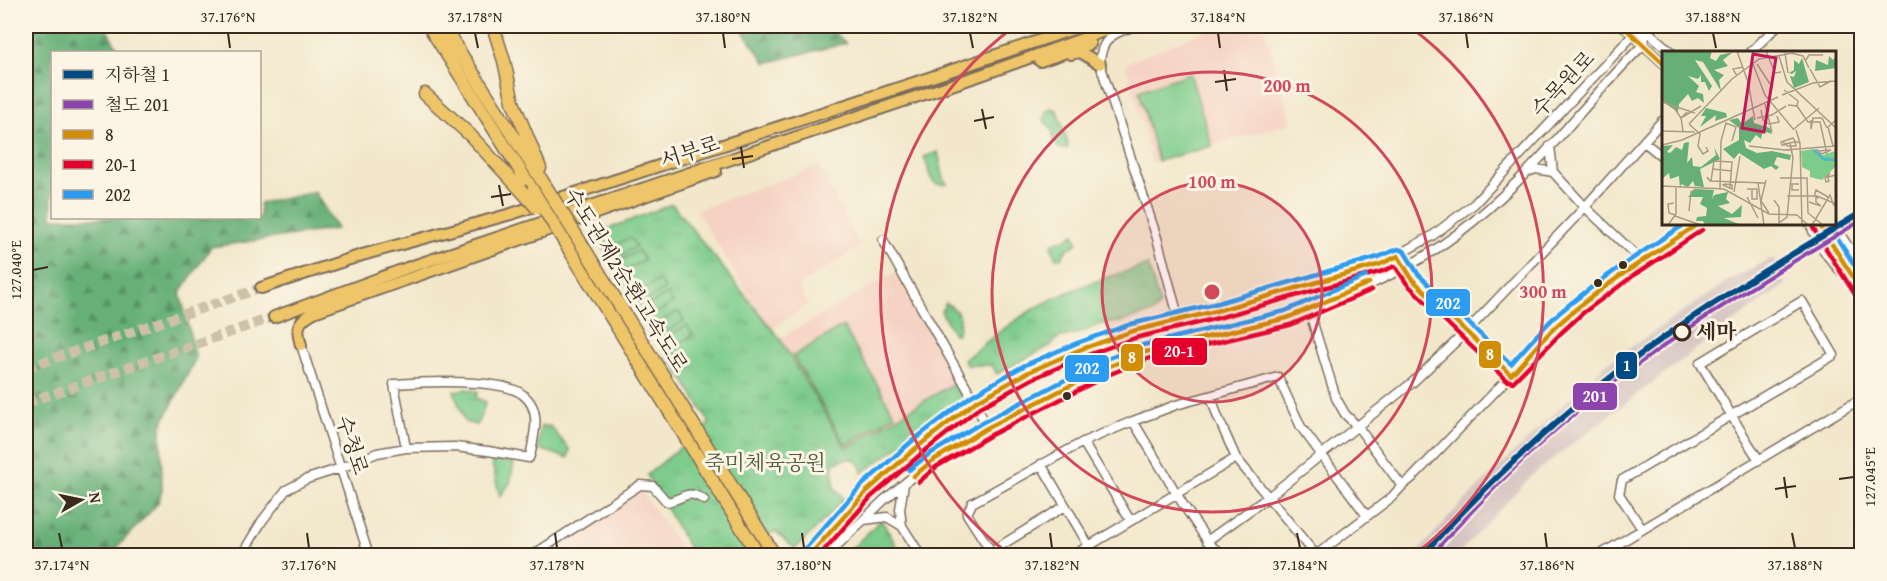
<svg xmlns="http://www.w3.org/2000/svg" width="1887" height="581" font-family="'Gentium Book Plus','Noto Serif KR',serif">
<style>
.built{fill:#f5d2c3}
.industrial{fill:#d1bfbd}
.grass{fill:url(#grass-tufts);stroke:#5c7b55;stroke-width:1.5}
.forest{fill:url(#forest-firs);stroke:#506d4b;stroke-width:1.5}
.pitch{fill:#7dcc8c;stroke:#5c7b55;stroke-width:1.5}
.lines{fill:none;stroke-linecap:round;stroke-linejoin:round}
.major-tunnel{stroke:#cdc1a8;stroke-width:10;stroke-dasharray:10 5;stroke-linecap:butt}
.minor-casing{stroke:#7b6c5b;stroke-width:11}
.major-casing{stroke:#7b6c5b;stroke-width:14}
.highway-casing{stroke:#7b6c5b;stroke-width:15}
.minor{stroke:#fff;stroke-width:8}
.major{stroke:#eec569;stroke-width:10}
.highway{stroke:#eec569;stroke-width:12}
.highway-bridge-casing{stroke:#7b6c5b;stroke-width:15;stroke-linecap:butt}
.highway-bridge{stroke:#eec569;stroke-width:12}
.bus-1-casing{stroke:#fcf5e5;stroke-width:9}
.bus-2-casing{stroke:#fcf5e5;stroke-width:9}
.bus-3-casing{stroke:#fcf5e5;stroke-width:9}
.bus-1{stroke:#d18d06;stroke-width:4.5}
.bus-2{stroke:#e4002b;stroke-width:4.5}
.bus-3{stroke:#2c9cf2;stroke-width:4.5}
.rail-1-casing{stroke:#fcf5e5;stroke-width:10}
.rail-1{stroke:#8e44ad;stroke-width:6}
.metro-1-casing{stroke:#fcf5e5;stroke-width:10}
.metro-1{stroke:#004a85;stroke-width:6}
.ticks{fill:none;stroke:#3b2a1e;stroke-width:2}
.ring{fill:none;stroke:#d1495b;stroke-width:3}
.bus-dot{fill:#3b2a1e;stroke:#fcf5e5;stroke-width:2}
.stop-dot{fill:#fcf5e5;stroke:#3b2a1e;stroke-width:3}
.labels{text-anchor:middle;stroke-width:6;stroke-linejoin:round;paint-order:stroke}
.street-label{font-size:21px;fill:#3b2a1e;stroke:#fcf5e5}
.stop-label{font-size:21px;font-weight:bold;fill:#3b2a1e;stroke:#fcf5e5;text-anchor:start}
.park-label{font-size:21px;fill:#4f5b3f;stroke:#fcf5e5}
.inset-river{fill:none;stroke:#4bbac1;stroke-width:3}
.inset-road{fill:none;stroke:#a99b86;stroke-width:1.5}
.view{fill:#c2185b;fill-opacity:0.15;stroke:#c2185b;stroke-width:3}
.inset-edge{fill:none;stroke:#3b2a1e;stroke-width:3}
.centre{fill:#d1495b;stroke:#fcf5e5;stroke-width:3}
.ring-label{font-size:18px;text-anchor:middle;font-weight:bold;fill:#d1495b;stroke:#fcf5e5;stroke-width:6;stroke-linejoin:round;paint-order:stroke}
.line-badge{stroke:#fcf5e5;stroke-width:2}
.badge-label{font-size:16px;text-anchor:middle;font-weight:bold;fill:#fff}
.neatline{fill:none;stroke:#3b2a1e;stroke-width:2}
.ticks-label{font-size:15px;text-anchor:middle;fill:#3b2a1e}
</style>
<defs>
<pattern id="grass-tufts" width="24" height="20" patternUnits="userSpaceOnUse" patternTransform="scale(1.5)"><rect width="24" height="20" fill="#7dcc8c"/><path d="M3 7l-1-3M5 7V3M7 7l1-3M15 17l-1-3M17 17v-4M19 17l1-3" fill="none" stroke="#6daf78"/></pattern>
<pattern id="forest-firs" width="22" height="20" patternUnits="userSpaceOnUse" patternTransform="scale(1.5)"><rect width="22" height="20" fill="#66b078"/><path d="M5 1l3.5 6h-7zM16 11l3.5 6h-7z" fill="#558f62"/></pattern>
</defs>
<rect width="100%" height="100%" fill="#fcf5e5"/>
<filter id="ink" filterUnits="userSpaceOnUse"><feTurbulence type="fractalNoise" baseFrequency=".0167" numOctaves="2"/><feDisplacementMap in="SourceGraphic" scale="12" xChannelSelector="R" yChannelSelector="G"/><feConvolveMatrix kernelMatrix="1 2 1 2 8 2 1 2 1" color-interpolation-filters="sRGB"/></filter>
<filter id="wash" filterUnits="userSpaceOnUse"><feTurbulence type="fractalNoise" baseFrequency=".008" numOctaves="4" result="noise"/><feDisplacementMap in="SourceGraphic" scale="24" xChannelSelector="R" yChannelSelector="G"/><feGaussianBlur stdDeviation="1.35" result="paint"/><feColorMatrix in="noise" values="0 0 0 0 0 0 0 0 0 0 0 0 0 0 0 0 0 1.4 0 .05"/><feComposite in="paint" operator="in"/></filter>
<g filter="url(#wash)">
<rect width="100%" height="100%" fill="#f2e7cb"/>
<path class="built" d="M 1217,26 L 1264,26 L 1292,123 L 1152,163 L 1126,63 Z
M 819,166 L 860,247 L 798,286 L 808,305 L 770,329 L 696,210 Z
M 897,271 L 959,380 L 846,448 L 780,339 Z
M 640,490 L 685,555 L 541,556 Z"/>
<path class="industrial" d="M 1774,258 L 1785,285 L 1709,339 L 1531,476 L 1457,555 L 1415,555 L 1458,507 L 1605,365 L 1729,280 Z"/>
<path class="grass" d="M 1051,108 L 1057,110 L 1068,144 L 1067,149 L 1059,148 L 1054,142 L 1052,130 L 1044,120 L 1045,113 Z
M 938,152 L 943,176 L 947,184 C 926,188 931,170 924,157 Z
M 672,204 L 780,339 L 846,448 L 959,380 L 963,387 L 963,399 L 955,407 L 862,473 L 861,467 L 854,459 L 845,459 L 833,463 L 834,487 L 844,500 L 795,549 L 775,531 L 737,555 L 693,555 L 647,475 L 710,423 L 595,234 Z
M 1074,234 L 1078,243 L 1067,249 L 1062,257 L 1056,258 L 1051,247 L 1053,243 L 1065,239 Z
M 1148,265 L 1160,305 L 1154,312 L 1121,322 L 1100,324 L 1079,333 L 1058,338 L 1050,346 L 997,374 L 992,365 L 966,365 L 964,360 C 988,340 1012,321 1039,306 C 1073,287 1111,276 1148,265 Z
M 946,303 C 959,311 963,319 957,334 L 954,334 L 941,311 Z
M 465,389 L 478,391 L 476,398 L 486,402 L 477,425 L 465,422 L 454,391 Z
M 541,426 L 550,426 L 570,450 L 568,458 L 539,449 L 538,446 Z
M 491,459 L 514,463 L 510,483 L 500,497 Z
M 881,520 L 902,555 L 844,556 Z"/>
<path class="forest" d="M 26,26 L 105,26 L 120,52 L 52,52 L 52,218 L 260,218 L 260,203 L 315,192 L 337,229 L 211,247 L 180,293 L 196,358 L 161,426 L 162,490 L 158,503 L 110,555 L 26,555 Z
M 739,26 L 827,26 L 846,43 L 766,63 Z"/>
<path class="pitch" d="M 1190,73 L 1212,146 L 1158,161 L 1139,91 Z
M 630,237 L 636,246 L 617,258 L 611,248 Z
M 638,250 L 644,260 L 625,271 L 619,262 Z
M 659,280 L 665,289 L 646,301 L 640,291 Z
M 668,294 L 673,303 L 654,315 L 648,305 Z
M 678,311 L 684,321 L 665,333 L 659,323 Z
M 687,325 L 693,335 L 674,347 L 668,337 Z
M 843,326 L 895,415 L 846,445 L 793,356 Z"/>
</g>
<g filter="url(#ink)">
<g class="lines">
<path class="major-tunnel" d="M 26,368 L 261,288
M 26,403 L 274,317"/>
<defs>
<path id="minor" d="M 1136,26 C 1115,32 1100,38 1100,64 L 1157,238 L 1185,342
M 1623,26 L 1664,64
M 1642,26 L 1671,52
M 1751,52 L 1777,26
M 1644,142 L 1664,158
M 1550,146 L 1553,172 L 1585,207 L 1642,261
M 1527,172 L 1536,169 L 1553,172
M 1810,224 C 1820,249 1837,271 1859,287
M 1819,224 L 1855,282
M 1833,224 L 1862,267
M 883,240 L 975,402 L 987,428
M 1401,263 L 1412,279 L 1511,375 C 1528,357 1544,337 1562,321 C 1604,284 1652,255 1698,224
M 1309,310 L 1336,398 L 1345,414 L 1358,427 L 1402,486 L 1412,478 L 1511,375
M 301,345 L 369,556
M 1211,396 L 1217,415 L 1236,458 L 1316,555
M 1133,421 L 1184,506 L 1211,546 L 1225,556
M 1083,442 L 1130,520
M 1041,464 L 1089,546
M 864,520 L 887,517 L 902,526 L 921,556
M 902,526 L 900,509 L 904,484
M 1642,529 L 1619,494 L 1622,480 L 1834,355 L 1802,301 L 1700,363 C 1720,395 1738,428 1759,460
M 1207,541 L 1267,498 L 1413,382 L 1466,332 L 1585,207 L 1662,121
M 992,551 L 1065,506
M 241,556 L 262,521 L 286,490 L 307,479 L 341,468 L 377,453 L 406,448 L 455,447 L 488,451 L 529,458 C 532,451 533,443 534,435 C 537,420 536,404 522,394 C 501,378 421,382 394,384 L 406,448
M 531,556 L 640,485 L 653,486 L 667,502 C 685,499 686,488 704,500
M 809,556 L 866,492 L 916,448 L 975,402 L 1029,372 L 1079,350 L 1133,331 L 1216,311 L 1381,264 L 1432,236 L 1474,204 L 1633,35 L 1647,30 L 1652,26
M 826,556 L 884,500 L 932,461 L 987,428 L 1058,393 L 1105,368 L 1145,352 L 1287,318 C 1326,304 1367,287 1404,268 C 1454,242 1504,197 1542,156 C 1576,119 1607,80 1643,45 L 1647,30
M 994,556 L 967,514 L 972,503 L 1083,442 L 1133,421 L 1176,405 L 1278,377 L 1301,427 L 1367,516
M 1072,556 L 1236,458
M 1315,556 L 1392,497 L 1402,486
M 1598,556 L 1862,398"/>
<path id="major" d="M 1071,54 L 1080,52 L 1100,64
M 1040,61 L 1090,44
M 261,288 L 362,255 L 511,214 L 917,82 L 1082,26
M 274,317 L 407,268 L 981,75 L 1118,26
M 301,345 C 296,328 297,321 314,312 L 716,171"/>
<path id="highway" d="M 429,26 L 533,191
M 443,26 L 546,187
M 493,26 L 504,61 L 513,102 L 540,168
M 425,94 L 470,135 L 520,189"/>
</defs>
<use href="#minor" class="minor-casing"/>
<use href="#major" class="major-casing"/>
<use href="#highway" class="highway-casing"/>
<use href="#minor" class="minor"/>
<use href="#major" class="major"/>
<use href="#highway" class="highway"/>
<defs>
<path id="highway-bridge" d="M 546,187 L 775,556
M 520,189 L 537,208
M 533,191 L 759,556"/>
</defs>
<use href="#highway-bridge" class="highway-bridge-casing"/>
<use href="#highway-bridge" class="highway-bridge"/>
<defs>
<path id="bus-1" d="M 1623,26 L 1664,64
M 1819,224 L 1862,291
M 914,476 L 932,461 L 987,428 L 1105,368 L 1145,352 L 1287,318 L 1369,283
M 809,556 L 866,492 L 916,448 L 975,402 L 1029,372 L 1079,350 L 1133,331 L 1216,311 L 1381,264 L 1398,256 L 1412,279 L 1511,375 C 1528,357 1543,337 1562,321 C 1604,284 1652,255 1698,224"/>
<path id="bus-2" d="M 1813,228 L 1856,296
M 919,482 L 936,467 L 991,435 L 1108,375 L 1147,359 L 1290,325 L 1372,290
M 819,556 L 871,497 L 921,454 L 979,408 L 1032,379 L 1082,357 L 1135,338 L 1218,318 L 1383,271 L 1395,266 L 1407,284 L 1506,380 L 1513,382 L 1561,333 L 1583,313 L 1633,276 L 1702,230"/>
<path id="bus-3" d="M 1828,224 L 1862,277
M 909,470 L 928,455 L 983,422 L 1102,361 L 1143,345 L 1285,311 L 1366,276
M 803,551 L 860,487 L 911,442 L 971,396 L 1025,365 L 1077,343 L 1131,324 L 1214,304 L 1378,257 L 1398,249 L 1404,251 L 1418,274 L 1511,364 C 1526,347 1541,329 1558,314 C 1598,280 1642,252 1685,224"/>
</defs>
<use href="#bus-1" class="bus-1-casing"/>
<use href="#bus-2" class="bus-2-casing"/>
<use href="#bus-3" class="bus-3-casing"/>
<use href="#bus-1" class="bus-1"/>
<use href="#bus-2" class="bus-2"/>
<use href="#bus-3" class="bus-3"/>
<defs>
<path id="rail-1" d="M 1428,556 C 1464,518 1499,480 1537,445 C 1635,356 1748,287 1862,219"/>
</defs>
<use href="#rail-1" class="rail-1-casing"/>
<use href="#rail-1" class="rail-1"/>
<defs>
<path id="metro-1" d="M 1421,556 C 1498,471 1586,391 1680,326 C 1739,285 1801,249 1862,212"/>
</defs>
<use href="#metro-1" class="metro-1-casing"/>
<use href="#metro-1" class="metro-1"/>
</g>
</g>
<path class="ticks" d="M 228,33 L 230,48M 475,33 L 478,48M 723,33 L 725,48M 970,33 L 973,48M 1218,33 L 1220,48M 1466,33 L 1468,48M 1713,33 L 1716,48M 1224,70 L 1227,91M 1215,82 L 1236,79M 982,109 L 986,129M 974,121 L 994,117M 741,147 L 744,168M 732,159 L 753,156M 499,185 L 503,206M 491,197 L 511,194M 33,270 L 48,267M 1784,477 L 1787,498M 1839,479 L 1854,477M 1775,489 L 1796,486M 59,533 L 62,548M 307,533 L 309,548M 555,533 L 557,548M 802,533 L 804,548M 1050,533 L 1052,548M 1297,533 L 1300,548M 1545,533 L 1547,548M 1792,533 L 1795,548"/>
<circle cx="1212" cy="292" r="110" fill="#d1495b" fill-opacity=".12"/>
<g class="ring">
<circle cx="1212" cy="292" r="110"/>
<circle cx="1212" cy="292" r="220"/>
<path d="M1010 555A331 331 0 0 1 1015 26M1409 26A331 331 0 0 1 1414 555"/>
</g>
<g class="bus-dot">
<circle cx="1623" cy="265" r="5"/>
<circle cx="1598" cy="283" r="5"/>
<circle cx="1067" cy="396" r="5"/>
</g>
<circle class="stop-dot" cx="1682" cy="332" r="8"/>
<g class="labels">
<g class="street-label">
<text transform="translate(1563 84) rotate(-47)" y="7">수목원로</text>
<text transform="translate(690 152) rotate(-18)" y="7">서부로</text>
<text transform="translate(626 280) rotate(58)" y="7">수도권제2순환고속도로</text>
<text transform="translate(352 445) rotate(72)" y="7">수청로</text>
</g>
<g class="stop-label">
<text x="1696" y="339">세마</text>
</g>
<g class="park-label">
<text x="765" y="470">죽미체육공원</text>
</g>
</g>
<g transform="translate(1662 51)">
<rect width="174" height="174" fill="#f2e7cb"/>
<path d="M 8,0 L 50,0 L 48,7 L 54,10 L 58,4 L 71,1 L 61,9 L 66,15 L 52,19 L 62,24 L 57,29 L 59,40 L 41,11 L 33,9 L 50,35 L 47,40 L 43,31 L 39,31 L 39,24 L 36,28 L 26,25 L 37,35 L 34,41 L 41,43 L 42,52 L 36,47 L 30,50 L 26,43 L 17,53 L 16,61 L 1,51 L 0,2 ZM 167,5 L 171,9 L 174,5 L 174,17 L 153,20 L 154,9 L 166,14 ZM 140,7 L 147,31 L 132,37 L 128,25 L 132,26 L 134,20 L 130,23 L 127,22 L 132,19 L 132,9 L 137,13 ZM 44,57 L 64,62 L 65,66 L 53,70 L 54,64 L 38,76 L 44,65 L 39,65 ZM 91,65 L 92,72 L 108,77 L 110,83 L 101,80 L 99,88 L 94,84 L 88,92 L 82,89 L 84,97 L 95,102 L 110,100 L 129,104 L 128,109 L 115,106 L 112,113 L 117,116 L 114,119 L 109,115 L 102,118 L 77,102 L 72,108 L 61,98 L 77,89 L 77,77 L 67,69 L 76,67 L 80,73 ZM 27,91 L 25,112 L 30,106 L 31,115 L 39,116 L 54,104 L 52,96 L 58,108 L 38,118 L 42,136 L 33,135 L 31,130 L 26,136 L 19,133 L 18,138 L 17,125 L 8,128 L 7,122 L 0,128 L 0,95 L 11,94 L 5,101 L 8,102 L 14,96 L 20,99 L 22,92 ZM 33,138 L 52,139 L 50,148 L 52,144 L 66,141 L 64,148 L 68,152 L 56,155 L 70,163 L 80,154 L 79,166 L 62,167 L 79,174 L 43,174 L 41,170 L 34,170 L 35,166 L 44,165 L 45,157 L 38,153 L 41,146 L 26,146 Z" fill="#66b078"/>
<path d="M 152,98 L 159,105 L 173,100 L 174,103 L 174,115 L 160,129 L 148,126 L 148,120 L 140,116 L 139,100 Z" fill="#7dcc8c"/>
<path class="inset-river" d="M 152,99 L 162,108 L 174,109"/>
<path class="inset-road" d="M 75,0 L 86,31 L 93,69M 104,0 L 113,22 L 119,21M 123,2 L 126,22M 129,2 L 141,5 L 147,17M 117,5 L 125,31 L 174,77M 144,9 L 147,4 L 161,4M 91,13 L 103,44 L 132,79M 95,13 L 108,33M 148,18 L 158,36 L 169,30M 75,25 L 71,18 L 81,16M 122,39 L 136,50 L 135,55M 120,44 L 151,32 L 174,30M 0,51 L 10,54 L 19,67 L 39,55M 103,53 L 110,81M 126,54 L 135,55 L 146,71 L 158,71 L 165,103M 12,55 L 33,62M 100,64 L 99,59 L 101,69 L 107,73 L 117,71 L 115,65M 95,67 L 110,64 L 124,55M 149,69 L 149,78 L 151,67 L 160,67 L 165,77M 27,73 L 70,28 L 97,8 L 131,2M 27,73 L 38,83 L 36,95 L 41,103 L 46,100 L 44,96M 132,78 L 157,57M 134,79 L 138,92 L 140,174M 0,80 L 33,81M 21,80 L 19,67 L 27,59M 121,90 L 122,92 L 124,94 L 126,95 L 134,95 L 133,91 L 133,90 L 131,87 L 119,91 L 120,94 L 122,94 L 123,93 L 127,92 L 128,92 L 132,91 L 135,91 L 138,92M 0,94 L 20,89 L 116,46M 87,95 L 123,99 L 174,95M 171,95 L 166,76 L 174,69M 155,98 L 155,99 L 158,102 L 160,103 L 169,99 L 156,100M 50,118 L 70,120M 45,126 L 48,130 L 103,132M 164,126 L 168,122 L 166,125 L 166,128 L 167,130 L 164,131 L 163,127 L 164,126 L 166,126 L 174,124M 118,127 L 145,127 L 146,162 L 161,174M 104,129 L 99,150 L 107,162M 49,130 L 52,110 L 70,111 L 68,137M 96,132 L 102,174M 63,133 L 70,134 L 70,138 L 61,134 ZM 137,133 L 130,133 L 130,139 L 137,139M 0,135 L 62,138 L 107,163 L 135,164 L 146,174M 58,137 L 59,90 L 64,72 L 74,76 L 70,90M 85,138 L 95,138 L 95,148 L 90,148 L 90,138M 72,141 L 78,105M 125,145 L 155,145 L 174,153M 85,146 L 96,167M 152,146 L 154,139 L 166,146M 112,149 L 117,156 L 117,172M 147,151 L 159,155 L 154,151 L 154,146 L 157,147M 12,152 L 6,153 L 7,162 L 13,164M 27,160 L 29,141 L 34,138M 13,165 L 39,174M 117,172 L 125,166 L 131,107 L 128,92M 6,174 L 14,163 L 14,135M 150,174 L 168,144 L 172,155"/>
<path class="view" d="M 91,3 L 114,7 L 102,81 L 80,77 Z"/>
<rect width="174" height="174" class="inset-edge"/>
</g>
<circle cx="1212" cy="292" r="9" class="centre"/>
<g class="ring-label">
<text x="1287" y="92">200 m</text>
<text x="1212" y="188">100 m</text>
<text x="1543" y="298">300 m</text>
</g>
<g class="line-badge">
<rect x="1425" y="288" width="46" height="29" rx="6" fill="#2c9cf2"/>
<rect x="1151" y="337" width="57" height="29" rx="6" fill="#e4002b"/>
<rect x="1478" y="340" width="24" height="29" rx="6" fill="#d18d06"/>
<rect x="1120" y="343" width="24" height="29" rx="6" fill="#d18d06"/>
<rect x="1615" y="351" width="23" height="29" rx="6" fill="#004a85"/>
<rect x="1064" y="354" width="46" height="29" rx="6" fill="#2c9cf2"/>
<rect x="1572" y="382" width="46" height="29" rx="6" fill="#8e44ad"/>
</g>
<g class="badge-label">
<text x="1448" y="309">202</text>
<text x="1179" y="357">20-1</text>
<text x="1490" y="360">8</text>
<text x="1132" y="363">8</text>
<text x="1627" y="371">1</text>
<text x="1087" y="374">202</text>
<text x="1595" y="402">201</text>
</g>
<rect width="1887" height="581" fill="none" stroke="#fcf5e5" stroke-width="66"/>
<rect x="51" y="51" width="210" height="168" fill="#fcf5e5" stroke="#afa495" stroke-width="1.5"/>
<rect x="63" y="70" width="30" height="9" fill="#004a85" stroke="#afa495" stroke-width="1.5"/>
<text x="105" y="81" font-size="18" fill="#3b2a1e">지하철 1</text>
<rect x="63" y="100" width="30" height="9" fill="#8e44ad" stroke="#afa495" stroke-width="1.5"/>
<text x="105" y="111" font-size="18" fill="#3b2a1e">철도 201</text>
<rect x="63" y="130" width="30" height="9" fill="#d18d06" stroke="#afa495" stroke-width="1.5"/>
<text x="105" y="141" font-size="18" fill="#3b2a1e">8</text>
<rect x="63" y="160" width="30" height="9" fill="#e4002b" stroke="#afa495" stroke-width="1.5"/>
<text x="105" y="171" font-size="18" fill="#3b2a1e">20-1</text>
<rect x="63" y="190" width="30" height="9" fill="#2c9cf2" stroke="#afa495" stroke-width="1.5"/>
<text x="105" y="201" font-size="18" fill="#3b2a1e">202</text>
<g transform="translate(81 500) rotate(81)" stroke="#fcf5e5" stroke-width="4.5" paint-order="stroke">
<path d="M0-4.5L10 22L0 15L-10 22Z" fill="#3b2a1e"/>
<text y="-9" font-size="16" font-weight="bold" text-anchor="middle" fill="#3b2a1e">N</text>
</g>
<rect x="33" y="33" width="1821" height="515" class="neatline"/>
<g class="ticks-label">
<text x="228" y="22">37.176°N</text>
<text x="475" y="22">37.178°N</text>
<text x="723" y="22">37.180°N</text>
<text x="970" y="22">37.182°N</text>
<text x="1218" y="22">37.184°N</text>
<text x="1466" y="22">37.186°N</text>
<text x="1713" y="22">37.188°N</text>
<text transform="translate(16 270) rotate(-90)" y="5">127.040°E</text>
<text transform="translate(1870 477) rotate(-90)" y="5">127.045°E</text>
<text x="62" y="570">37.174°N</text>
<text x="309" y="570">37.176°N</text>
<text x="557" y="570">37.178°N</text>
<text x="804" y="570">37.180°N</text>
<text x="1052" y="570">37.182°N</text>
<text x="1300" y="570">37.184°N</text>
<text x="1547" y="570">37.186°N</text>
<text x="1795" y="570">37.188°N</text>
</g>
</svg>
